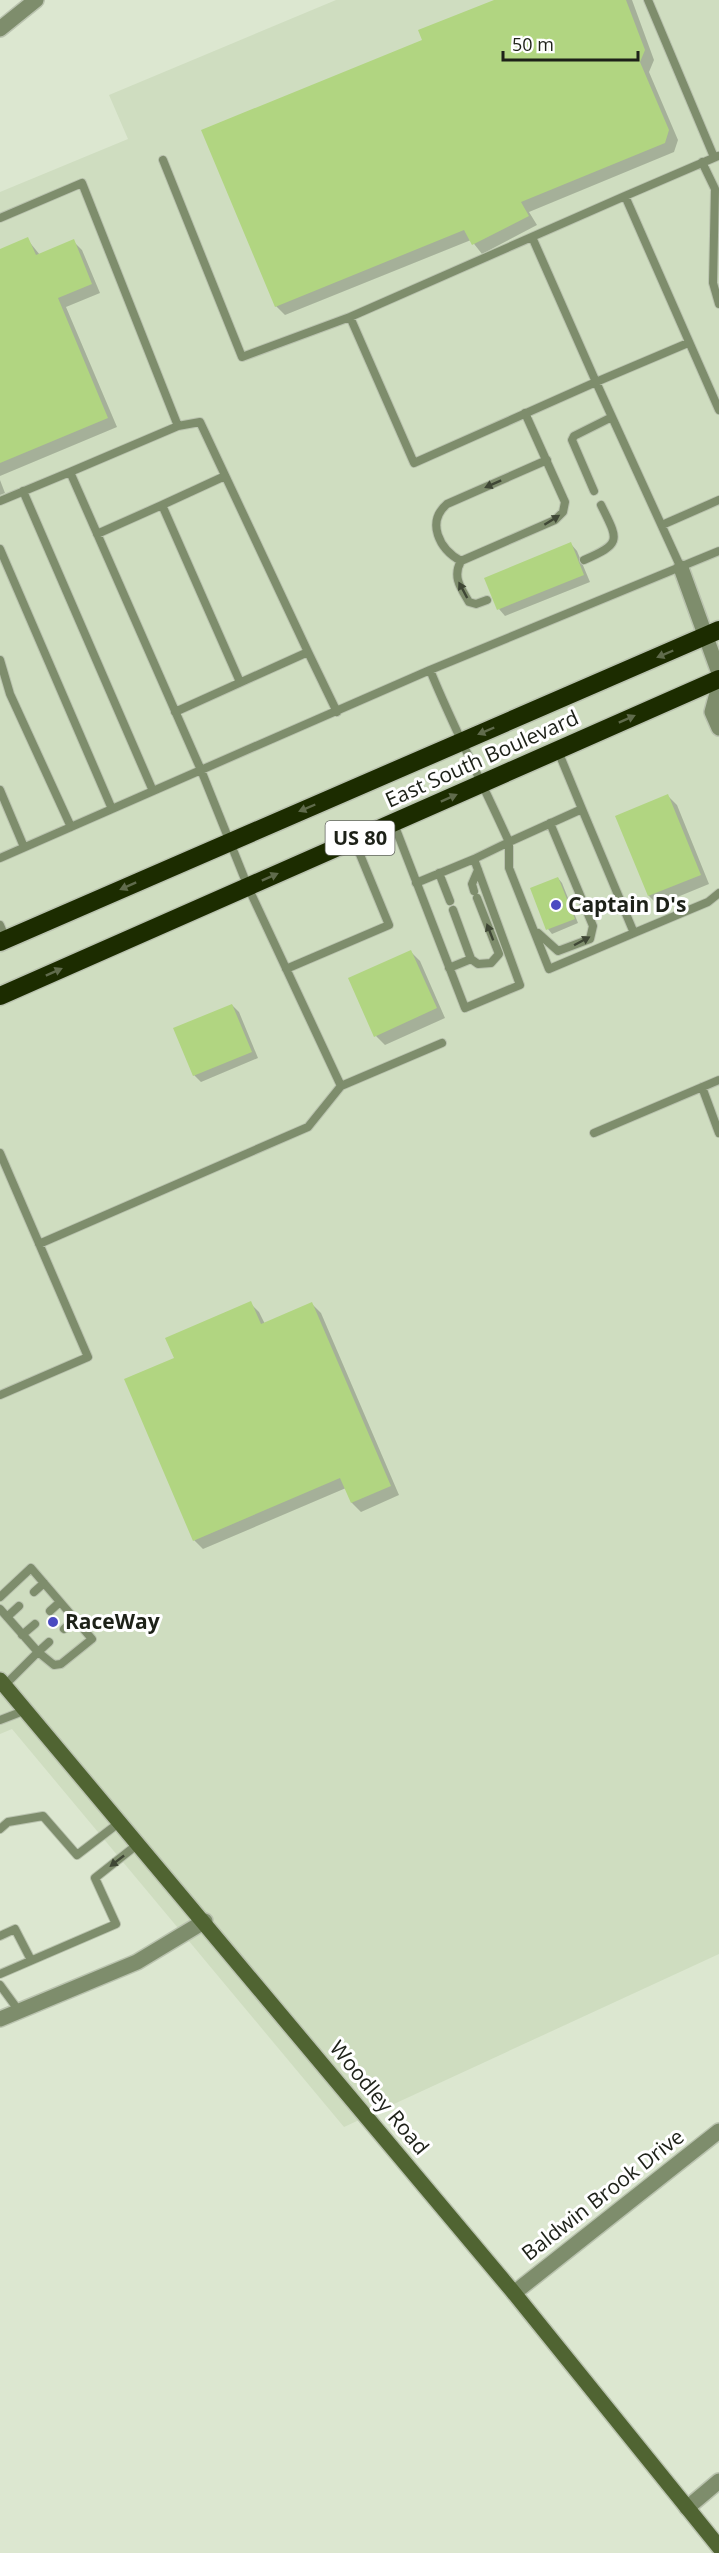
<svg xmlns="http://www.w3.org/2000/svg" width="719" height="2553" font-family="'Open Sans',sans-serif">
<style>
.built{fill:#cfddc0}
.shadow{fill:#0003}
.building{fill:#b1d581}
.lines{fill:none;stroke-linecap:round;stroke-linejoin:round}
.lane-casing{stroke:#bac3af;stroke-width:10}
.street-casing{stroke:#bac3af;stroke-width:18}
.secondary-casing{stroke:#bac3af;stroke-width:18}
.highway-casing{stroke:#bac3af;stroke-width:21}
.lane{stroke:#7e8d6c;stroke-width:8}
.street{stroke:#7e8d6c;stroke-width:15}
.secondary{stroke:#506432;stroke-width:15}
.highway{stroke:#1c2c00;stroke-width:18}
.oneway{fill:#3f4735}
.oneway2{fill:#606b4c}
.poi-dot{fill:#4b4bc1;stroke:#fff;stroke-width:2}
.labels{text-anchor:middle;stroke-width:6;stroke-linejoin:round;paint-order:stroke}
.shield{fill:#fff;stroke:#61645d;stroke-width:1.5}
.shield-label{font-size:20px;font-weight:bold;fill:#1d2118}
.street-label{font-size:21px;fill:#1d2118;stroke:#fff}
.poi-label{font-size:21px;font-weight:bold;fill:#1d2118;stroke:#fff;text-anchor:start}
</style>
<rect width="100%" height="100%" fill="#dce7d0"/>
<path class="built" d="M 336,0 L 719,0 L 719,1954 L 344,2127 L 12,1729 L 0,1734 L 0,192 L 128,139 L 109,95 Z"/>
<path class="shadow" d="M 498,0 L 632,0 L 654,60 L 649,72 L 678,140 L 674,152 L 529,212 L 537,225 L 482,254 L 471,240 L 285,315 L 276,306 L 424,41 Z
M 27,239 L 40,255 L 73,241 L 82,250 L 100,293 L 66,307 L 117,427 L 0,476 L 0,250 Z
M 0,480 L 5,493 L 0,495 Z
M 571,544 L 577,551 L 590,582 L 505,616 L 499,609 Z
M 668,796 L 677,805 L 709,884 L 658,905 L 649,896 L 617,817 Z
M 558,878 L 562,883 L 578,923 L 552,934 L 548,929 Z
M 411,952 L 420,961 L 445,1018 L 385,1045 L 376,1036 Z
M 232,1005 L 239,1012 L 258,1058 L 201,1082 L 194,1075 Z
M 250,1303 L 259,1312 L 265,1324 L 312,1304 L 321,1313 L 399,1495 L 361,1512 L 352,1503 L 346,1488 L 203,1549 L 194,1540 L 176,1359 Z"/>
<path class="building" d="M 494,0 L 626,0 L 645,50 L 640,62 L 669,130 L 665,143 L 521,202 L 529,216 L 472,245 L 464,230 L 275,307 L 201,130 L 422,40 L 418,30 Z
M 28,237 L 36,255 L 74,239 L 92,284 L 58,298 L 108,418 L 0,463 L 0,249 Z
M 571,542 L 584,575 L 497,610 L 484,578 Z
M 668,794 L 701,875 L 648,896 L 615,816 Z
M 558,877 L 575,919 L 546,930 L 530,888 Z
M 411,950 L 437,1008 L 374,1037 L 348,978 Z
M 232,1004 L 252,1052 L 193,1076 L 173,1028 Z
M 251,1301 L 261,1324 L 312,1302 L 391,1486 L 351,1503 L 340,1478 L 193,1541 L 124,1379 L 174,1358 L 165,1338 Z"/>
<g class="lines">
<defs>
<path id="lane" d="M 648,0 L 714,157
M 163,160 L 242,357 L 350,317 L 414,463 L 596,382 L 681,568
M 702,162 L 715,189 L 713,283 L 719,304
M 625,196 L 718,156
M 0,218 L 82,183 L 178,426
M 532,237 L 596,382 L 688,343
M 350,317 L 625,196 L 719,410
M 225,476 L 162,505 L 240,682
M 23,491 L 153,791
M 594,491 L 572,440 L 574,436 L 612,417
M 0,501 L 70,472
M 662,525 L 719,500
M 97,534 L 162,505
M 0,549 L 112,809
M 584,560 C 623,543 618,540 601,505
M 461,561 C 439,549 426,522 447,504 L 547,460
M 487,600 L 476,604 L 469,602 C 461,588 452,577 461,561 L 555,520 L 563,512 L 565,502 L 525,413
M 308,652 L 337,712
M 0,660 L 10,694 L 71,827
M 430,670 L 719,551
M 175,712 L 308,652 L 200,422 L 178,426 L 70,472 C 113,572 157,671 201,770 L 430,670 C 454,729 483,784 509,842 L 582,809 L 558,751
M 0,790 L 24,847
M 582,809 L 634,933 L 708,902 L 719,893
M 394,824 L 465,1008 L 520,985 L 474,859 L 416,883
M 0,858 L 201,770 L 248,887 L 341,1086 L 308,1127 L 39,1244
M 474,859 L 509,842 L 509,868 L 549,969 L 634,933
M 439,873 L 450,901
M 474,891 L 472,884 L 478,870
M 453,910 L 471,959 L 478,964 L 491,963 L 499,954 L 477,898
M 0,925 L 6,939
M 538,933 L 558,951 L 590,939 L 593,926 L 550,823
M 449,968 L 471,959
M 286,969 L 389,925 L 354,840
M 341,1086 L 442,1043
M 702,1087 L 719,1133
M 594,1133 L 719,1080
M 0,1153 L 88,1357 L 0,1395
M 34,1592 L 44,1583
M 0,1597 L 31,1568 L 92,1639 L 61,1664 L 54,1665 L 38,1652 L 49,1642
M 0,1609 L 38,1652 L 5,1685
M 50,1611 L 60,1602
M 7,1617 L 19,1606
M 64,1629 L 74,1619
M 22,1635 L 35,1624
M 0,1720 L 26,1710
M 0,1829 L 8,1822 L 43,1816 L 77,1855 L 120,1822
M 0,1936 L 15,1929 L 31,1960
M 0,1974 L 116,1924 L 95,1878 L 138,1844
M 0,1985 L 19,2011"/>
<path id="street" d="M 0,29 L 36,0
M 681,568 L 719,673
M 719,686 L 712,712 L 719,728
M 0,2019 L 137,1962 L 205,1921
M 514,2293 L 719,2131
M 687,2508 L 719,2481"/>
<path id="secondary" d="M 0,1680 L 514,2293 L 719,2547"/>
<path id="highway" d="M 0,942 L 719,630
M 0,996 L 719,679"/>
</defs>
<use href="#lane" class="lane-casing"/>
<use href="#street" class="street-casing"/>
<use href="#secondary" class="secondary-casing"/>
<use href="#highway" class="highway-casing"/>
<use href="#lane" class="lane"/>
<use href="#street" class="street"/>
<use href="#secondary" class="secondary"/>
<use href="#highway" class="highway"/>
</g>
<defs><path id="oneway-solid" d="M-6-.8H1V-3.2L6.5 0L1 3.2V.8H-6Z" transform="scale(1.5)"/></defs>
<g class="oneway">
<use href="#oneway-solid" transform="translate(493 484) rotate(156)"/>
<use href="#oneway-solid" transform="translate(552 520) rotate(-32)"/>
<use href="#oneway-solid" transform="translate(463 590) rotate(-118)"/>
<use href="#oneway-solid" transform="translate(490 932) rotate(-111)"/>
<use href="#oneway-solid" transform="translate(582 941) rotate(-28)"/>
<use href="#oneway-solid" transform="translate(117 1861) rotate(142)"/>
</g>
<g class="oneway2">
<use href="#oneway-solid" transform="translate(665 654) rotate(157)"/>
<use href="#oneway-solid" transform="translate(627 719) rotate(-24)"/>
<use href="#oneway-solid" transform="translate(486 731) rotate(157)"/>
<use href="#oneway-solid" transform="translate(449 798) rotate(-24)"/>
<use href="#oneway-solid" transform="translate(307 808) rotate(157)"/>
<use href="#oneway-solid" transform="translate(270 877) rotate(-24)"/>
<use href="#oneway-solid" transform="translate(128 886) rotate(156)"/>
<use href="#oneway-solid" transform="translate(54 972) rotate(-24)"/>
</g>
<g class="poi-dot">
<circle cx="556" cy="905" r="6"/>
<circle cx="53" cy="1622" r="6"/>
</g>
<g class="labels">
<rect class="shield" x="325.5" y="821" width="69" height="34" rx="4.5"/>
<g class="shield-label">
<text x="360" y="845">US 80</text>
</g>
<g class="street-label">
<text transform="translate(482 759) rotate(-24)" y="7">East South Boulevard</text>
<text transform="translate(379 2098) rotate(50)" y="7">Woodley Road</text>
<text transform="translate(603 2195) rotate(-38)" y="7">Baldwin Brook Drive</text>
</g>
<g class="poi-label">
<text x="568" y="912">Captain D's</text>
<text x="65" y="1629">RaceWay</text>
</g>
</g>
<path d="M503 51v9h135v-9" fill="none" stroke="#1d2118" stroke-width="3"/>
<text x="512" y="51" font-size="18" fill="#1d2118" stroke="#ffffff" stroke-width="4.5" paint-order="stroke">50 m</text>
</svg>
